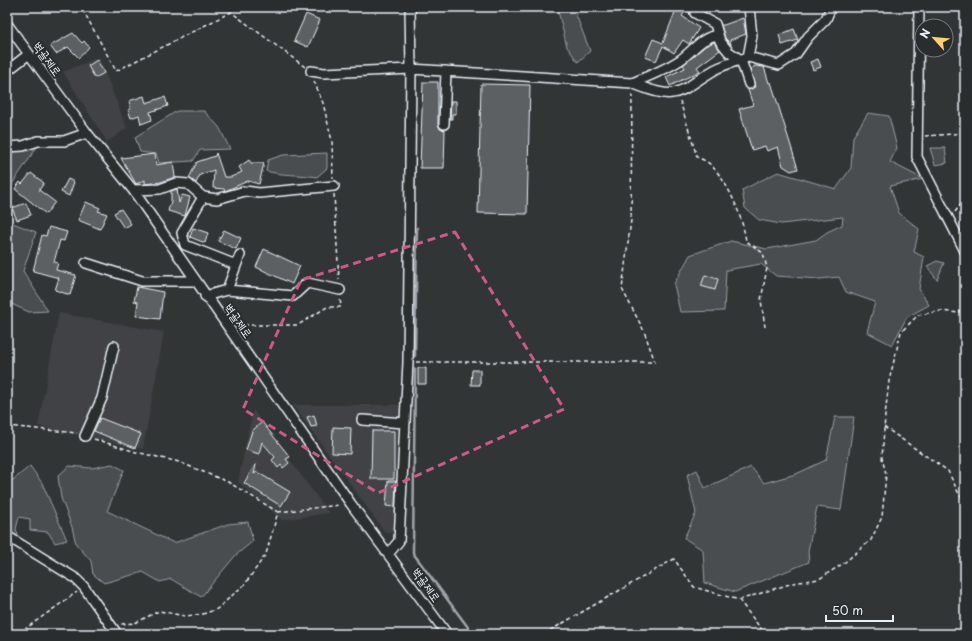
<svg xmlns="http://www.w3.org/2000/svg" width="972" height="641" font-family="'Playpen Sans','Poor Story',sans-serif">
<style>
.built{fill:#3f4244}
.green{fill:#494d4f;stroke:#989fa4}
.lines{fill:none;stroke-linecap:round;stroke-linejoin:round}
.stream{stroke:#9fa5aa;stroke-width:2.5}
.building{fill:#5c6063;stroke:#e8f1f8}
.minor-casing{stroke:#e8f1f8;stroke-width:12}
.path{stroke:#e8f1f8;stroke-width:1.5;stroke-dasharray:4 3;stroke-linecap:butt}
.minor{stroke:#2a2d2e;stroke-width:9}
.marked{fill:none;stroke:#cd598a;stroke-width:3;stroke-dasharray:8 5;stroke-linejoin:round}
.labels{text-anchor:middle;stroke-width:4;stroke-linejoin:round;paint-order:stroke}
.street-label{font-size:12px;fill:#e8f1f8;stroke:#2a2d2e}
</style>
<rect width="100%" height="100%" fill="#323536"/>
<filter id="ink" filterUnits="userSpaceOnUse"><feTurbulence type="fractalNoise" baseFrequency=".025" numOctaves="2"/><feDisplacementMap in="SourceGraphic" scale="8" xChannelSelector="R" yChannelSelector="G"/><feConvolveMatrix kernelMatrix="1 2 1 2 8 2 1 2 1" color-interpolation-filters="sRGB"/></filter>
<g filter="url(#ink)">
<path class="built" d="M 99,57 L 127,128 L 107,142 L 63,72 Z
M 59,313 L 164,332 L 143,449 L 38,426 Z
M 293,405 L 399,405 L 394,534 L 384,531 Z
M 253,410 L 329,513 L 282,520 L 238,482 Z"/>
<path class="green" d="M 557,7 L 573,7 L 590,51 L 578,62 L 567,47 Z
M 177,111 L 204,111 L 219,127 L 230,149 L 200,150 L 193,161 L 159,163 L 156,154 L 140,152 L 135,137 Z
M 868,113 L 889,116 L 897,148 L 890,162 L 923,179 L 890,186 L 899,213 L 919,229 L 914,252 L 924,257 L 919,289 L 929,305 L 907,317 L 892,345 L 867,332 L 875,302 L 846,292 L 839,277 L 819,279 L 776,276 L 761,264 L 726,270 L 724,311 L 680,312 L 674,284 L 690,255 L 731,241 L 767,249 L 816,240 L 827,232 L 842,225 L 843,217 L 781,224 L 759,220 L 745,208 L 742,190 L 778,172 L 836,189 L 851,168 L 853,137 Z
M 39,144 L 8,190 L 10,222 L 36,232 L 23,271 L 48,311 L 29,312 L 7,302 L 7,150 Z
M 930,148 L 945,148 L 947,163 L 935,165 Z
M 327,153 L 327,168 L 317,177 C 300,174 283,176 266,171 L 268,160 L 283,155 Z
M 937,261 L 944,263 L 937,280 L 927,266 Z
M 835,417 L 854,417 L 841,510 L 817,507 L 808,551 L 809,562 L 735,592 L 705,583 L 703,550 L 684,538 L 696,513 L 687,475 L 697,470 L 705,488 L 751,467 L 764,483 L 796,474 L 826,460 Z
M 112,464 L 124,470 L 107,511 L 174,543 L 228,524 L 248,522 L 253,541 L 235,556 L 201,597 L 171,579 L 160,582 L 143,572 L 104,583 L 93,574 L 91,561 L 76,544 L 72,527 L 61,498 L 58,476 L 69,466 L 92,468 Z
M 30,466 L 42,483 L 67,540 L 55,543 L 48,532 L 30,530 L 30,519 L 19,517 L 16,529 L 18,535 L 7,537 L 7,485 Z"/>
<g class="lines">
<path class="stream" d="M 415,356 L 417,228
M 415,369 L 413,553 L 473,634"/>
</g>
<path class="building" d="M 677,7 L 688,7 L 682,16 L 699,28 L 689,44 L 683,40 L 674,53 L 663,46 L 656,61 L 645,57 L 653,39 L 663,43 Z
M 306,14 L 320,20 L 308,47 L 294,41 Z
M 743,18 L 746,34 L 730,40 L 731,45 L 725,38 L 721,25 L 724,25 Z
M 794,29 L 798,40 L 782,45 L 779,35 Z
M 73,33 L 82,43 L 84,41 L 89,47 L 79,58 L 68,47 L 56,54 L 50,46 Z
M 714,42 L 720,50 L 697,67 L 700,71 L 670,86 L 666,77 L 685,68 L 683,65 L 705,46 Z
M 818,59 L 821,67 L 813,70 L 810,62 Z
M 97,60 L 104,73 L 95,78 L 88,66 Z
M 755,66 L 764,67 L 769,83 L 771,82 L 798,169 L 791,171 L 783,166 L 778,147 L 767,151 L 765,146 L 752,150 L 739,109 L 753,105 L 748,90 L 755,87 L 750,69 Z
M 423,82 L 438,82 L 438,124 L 440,129 L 445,130 L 444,168 L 420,168 Z
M 481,84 L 530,85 L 527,214 L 478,213 Z
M 144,96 L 146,103 L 165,97 L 168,106 L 150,112 L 152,120 L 141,124 L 139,115 L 131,118 L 128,110 L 131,108 L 129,101 Z
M 451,101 L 456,101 L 456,114 L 452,114 L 452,119 L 450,119 Z
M 216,153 L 224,177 L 231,177 L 242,172 L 239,167 L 249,160 L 251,163 L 264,163 L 259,184 L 248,181 L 225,191 L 224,189 L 213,188 L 214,170 L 200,175 L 196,183 L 189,178 L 197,162 L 215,156 Z
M 155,154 L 156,165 L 173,162 L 175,177 L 161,182 L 145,184 L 145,180 L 136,184 L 121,158 Z
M 31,173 L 44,183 L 39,190 L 55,202 L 46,214 L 15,189 L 20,182 L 22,184 Z
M 68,179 L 74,182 L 69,196 L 61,192 Z
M 177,189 L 179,203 L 182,195 L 190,197 L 185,216 L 168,211 L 171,201 L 171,191 Z
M 86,202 L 100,208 L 98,211 L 107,214 L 100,229 L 78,220 Z
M 26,203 L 31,215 L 17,220 L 12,208 Z
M 121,209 L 131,224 L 124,228 L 114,213 Z
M 49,227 L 67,232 L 64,241 L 60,240 L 54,262 L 58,263 L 56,270 L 76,275 L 70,295 L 55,290 L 59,278 L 33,271 L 42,235 L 46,236 Z
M 193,228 L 208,233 L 205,243 L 190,237 Z
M 224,230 L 241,238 L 236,249 L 218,241 Z
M 264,249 L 300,266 L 292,284 L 256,267 Z
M 705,275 L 718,279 L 715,290 L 701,286 Z
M 137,287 L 163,292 L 160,319 L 136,316 L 138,302 L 134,301 Z
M 418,368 L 426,368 L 426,384 L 418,384 Z
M 472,370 L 480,370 L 480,385 L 471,385 Z
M 314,415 L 317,426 L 311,427 L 307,417 Z
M 100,418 L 141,434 L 135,448 L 94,431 Z
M 262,422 L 290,457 L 286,459 L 289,463 L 283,468 L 281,465 L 278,468 L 272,460 L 275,457 L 262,442 L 259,454 L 246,450 L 252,431 Z
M 333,427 L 351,428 L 350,454 L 332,453 Z
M 372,431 L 394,431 L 394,479 L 371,479 Z
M 255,465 L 256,465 L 254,474 L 257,472 L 290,492 L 281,506 L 244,483 Z
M 388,481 L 396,481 L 395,507 L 386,506 Z"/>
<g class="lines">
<defs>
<path id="minor" d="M 919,7 L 917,157 L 965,251
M 695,13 L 715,24 L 720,41 L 729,52 L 741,60 L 749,84
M 7,24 L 87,133 L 133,190 L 351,504 L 447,634
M 748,57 L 779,65 L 796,54 L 808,37 L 826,19 L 831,7
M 7,71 L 29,54
M 311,71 L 324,73 L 411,69 L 632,83 C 680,103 676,92 716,69 C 726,64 738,61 748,57 L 752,36 L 749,7
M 632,83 C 649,76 665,70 680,60 C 693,51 701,37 718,35
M 444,124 L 446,71
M 7,147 L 23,146 L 38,141 L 64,141 L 87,133
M 133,190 L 160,189 L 176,183 L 188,184 L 203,197 L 217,199 L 245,191 L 259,193 L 334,186
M 203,197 L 182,233 L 185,245 L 236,265
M 86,263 L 142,281 L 195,281
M 227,290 L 293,296 L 307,283 L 340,290
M 205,296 L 227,290 L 240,255
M 362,420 L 405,423
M 85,436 L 102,398 L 114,346
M 7,536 L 75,578 L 84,587 L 117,634
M 389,553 L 399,541 L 408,362 L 411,69 L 410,7"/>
</defs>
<use href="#minor" class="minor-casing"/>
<path class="path" d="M 76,7 L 84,12 L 116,71 L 231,12 L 305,67
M 314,81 L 323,103 L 332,141 L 333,178
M 680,101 L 697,157 C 701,159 707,161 711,165 C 729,184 742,215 746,241 L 763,253 L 767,268 L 761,300 L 765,327
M 925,136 L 965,133
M 334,194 L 339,280
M 955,212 L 965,199
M 237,325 L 298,325 L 327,307 L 341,307 L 340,298
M 416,362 L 655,362 L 644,331 L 622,289 L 631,220 L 632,93
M 7,426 L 77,433
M 884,427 L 948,471 L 959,494 L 965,502
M 94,439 L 136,452 L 179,462 L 228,482 L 278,512 L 266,554 L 245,584 L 217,609 L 203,614 L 185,616 L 159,611 L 135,623 L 121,624
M 278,512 L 340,505
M 739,600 L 793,583 L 819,579 L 844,563 L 871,540 L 882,517 L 886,474 L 882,458 L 885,416 L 889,381 L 901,332 L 918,315 L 941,311 L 958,313 L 965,309
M 18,634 L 77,592
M 544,634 L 674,559 L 694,587 L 739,600 L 765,634"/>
<use href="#minor" class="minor"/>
</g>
</g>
<path class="marked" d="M 455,232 L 564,409 L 378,493 L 243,409 L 301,280 Z"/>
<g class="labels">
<g class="street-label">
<text transform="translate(47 59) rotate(54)" y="4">벽골제로</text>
<text transform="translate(238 321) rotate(55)" y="4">벽골제로</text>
<text transform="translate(426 585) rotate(54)" y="4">벽골제로</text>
</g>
</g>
<rect width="972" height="641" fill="none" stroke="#2a2d2e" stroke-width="24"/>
<rect x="12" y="12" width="948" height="617" fill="none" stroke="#e8f1f8" stroke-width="1.5" filter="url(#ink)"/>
<g transform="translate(934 38) rotate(297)"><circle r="19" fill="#2a2d2e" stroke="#767b7f"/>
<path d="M0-3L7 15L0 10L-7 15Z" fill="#ffd166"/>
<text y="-6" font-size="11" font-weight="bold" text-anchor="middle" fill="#e8f1f8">N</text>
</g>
<path d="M826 615v6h67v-6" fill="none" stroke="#e8f1f8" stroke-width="2"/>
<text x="832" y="615" font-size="12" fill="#e8f1f8" stroke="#2a2d2e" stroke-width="3" paint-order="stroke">50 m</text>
</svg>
